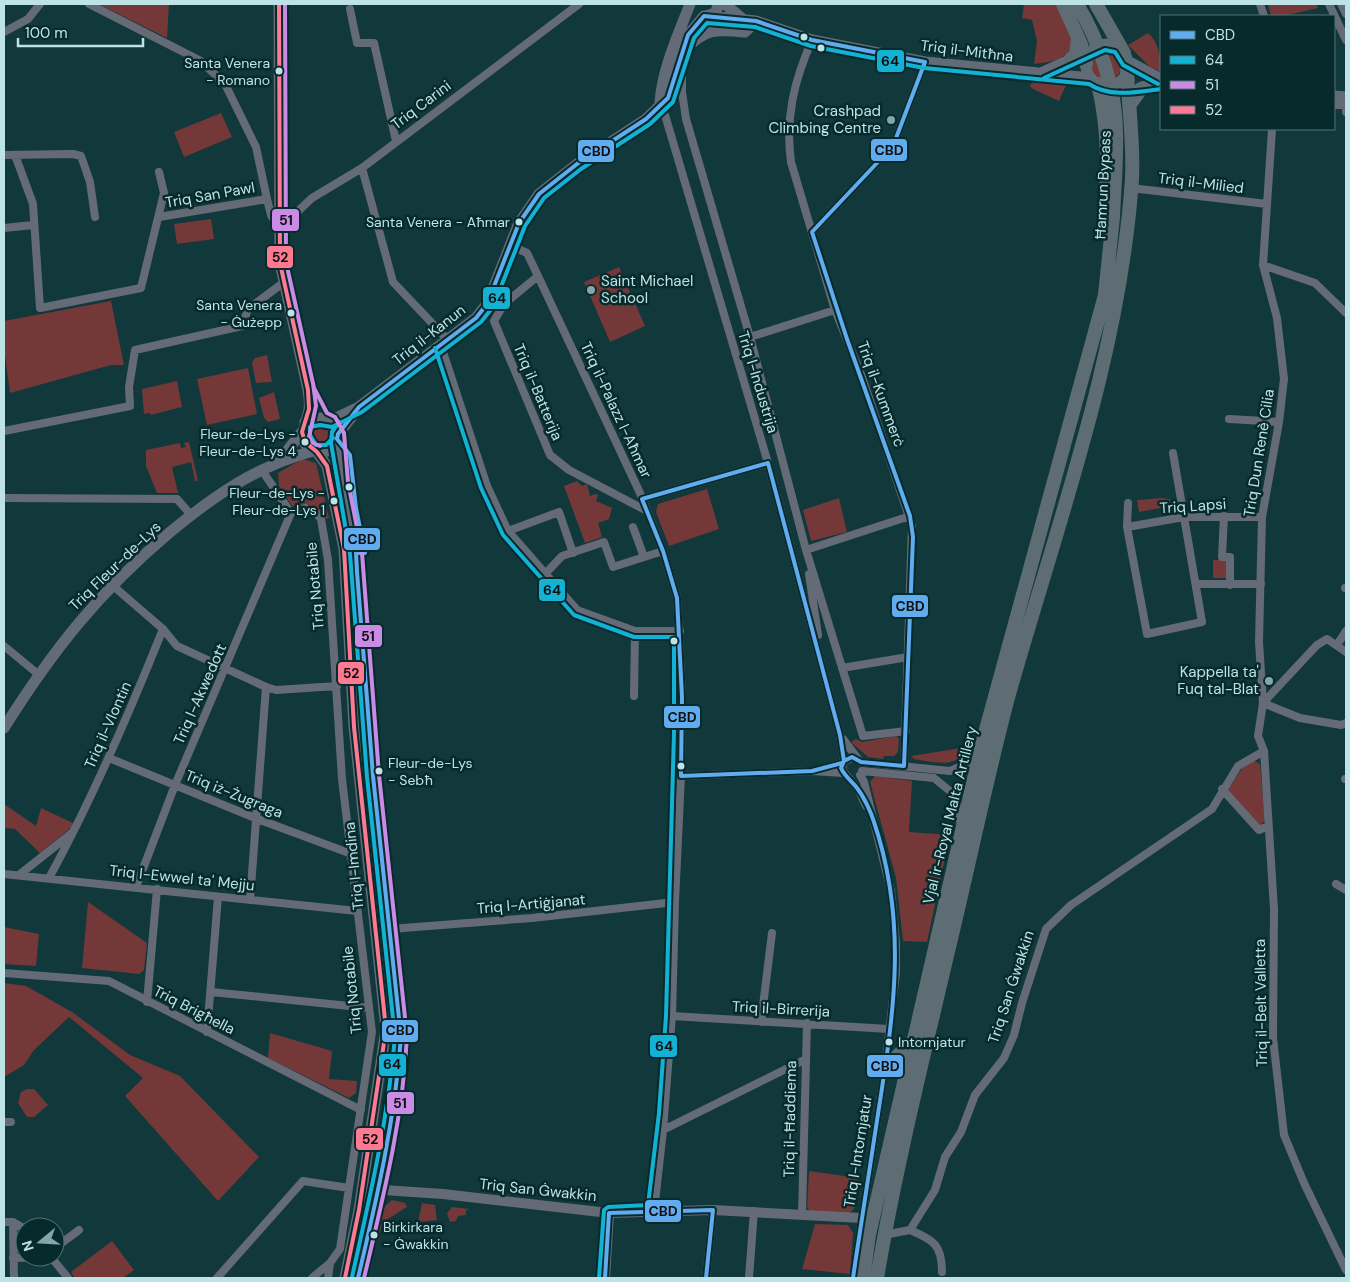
<svg xmlns="http://www.w3.org/2000/svg" width="1350" height="1282" font-family="'DM Sans',sans-serif">
<style>
.green{fill:#743839}
.lines{fill:none;stroke-linecap:round;stroke-linejoin:round}
.minor{stroke:#656b76;stroke-width:8}
.tertiary{stroke:#656b76;stroke-width:10}
.secondary{stroke:#636b78;stroke-width:11}
.trunk{stroke:#5e6d74;stroke-width:14}
.trunk-bridge{stroke:#5e6d74;stroke-width:14}
.bus-1-casing{stroke:#072a2c;stroke-width:8}
.bus-2-casing{stroke:#072a2c;stroke-width:8}
.bus-3-casing{stroke:#072a2c;stroke-width:8}
.bus-4-casing{stroke:#072a2c;stroke-width:8}
.bus-1{stroke:#60acee;stroke-width:4}
.bus-2{stroke:#13b2d5;stroke-width:4}
.bus-3{stroke:#ca8be6;stroke-width:4}
.bus-4{stroke:#fe7a93;stroke-width:4}
.bus-dot{fill:#bee3e6;stroke:#072a2c;stroke-width:2}
.poi-dot{fill:#81a7aa;stroke:#072a2c;stroke-width:2}
.labels{text-anchor:middle;stroke-width:5;stroke-linejoin:round;paint-order:stroke}
.bus-label{font-size:14px;fill:#bee3e6;stroke:#072a2c;text-anchor:end}
.street-label{font-size:15px;fill:#bee3e6;stroke:#072a2c}
.poi-label{font-size:15px;fill:#bee3e6;stroke:#072a2c;text-anchor:end}
.line-badge{stroke:#072a2c;stroke-width:2}
.pale-badge-label{font-size:14px;text-anchor:middle;font-weight:bold;fill:#111}
</style>
<rect width="100%" height="100%" fill="#11383a"/>
<path class="green" d="M 98,4 L 169,4 L 167,38 Z
M 1024,4 L 1061,4 L 1074,43 C 1066,60 1052,62 1034,64 L 1037,41 L 1032,20 L 1022,18 Z
M 1268,4 L 1316,4 L 1318,8 L 1283,16 L 1271,16 Z
M 1148,33 C 1159,42 1161,58 1161,72 L 1149,66 L 1128,45 Z
M1091 66a15 15 0 1 1 30 0a15 15 0 1 1-30 0Z
M 1032,82 L 1066,85 L 1059,101 L 1033,89 L 1030,86 Z
M 221,113 L 232,137 L 184,157 L 174,132 Z
M 211,219 L 214,239 L 177,244 L 174,224 Z
M 619,267 L 645,326 L 610,342 L 584,282 Z
M 111,301 L 124,365 L 111,365 L 10,393 L 4,348 L 4,321 Z
M 267,355 L 272,382 L 256,383 L 252,363 L 255,358 Z
M 248,368 L 257,414 L 207,425 L 197,379 Z
M 177,381 L 182,407 L 151,415 L 150,413 L 144,414 L 142,389 Z
M 274,392 L 280,419 L 268,422 L 264,418 L 259,398 Z
M308 435a11 11 0 1 1 22 0a11 11 0 1 1-22 0Z
M 189,442 L 198,481 L 195,481 L 191,462 L 172,467 L 178,493 L 157,493 L 146,466 L 146,450 L 180,443 L 181,448 L 186,447 L 184,443 Z
M 302,459 L 316,463 L 329,518 L 326,519 L 310,506 L 292,506 L 279,486 L 278,473 Z
M 577,481 L 582,486 L 587,484 L 590,496 L 595,494 L 598,495 L 596,501 L 612,508 L 609,519 L 598,523 L 602,537 L 585,543 L 564,486 Z
M 707,489 L 719,529 L 669,546 L 656,512 L 658,504 Z
M 839,498 L 847,532 L 811,541 L 803,510 Z
M 1162,498 L 1170,499 L 1171,506 L 1139,512 L 1137,500 Z
M 1213,560 L 1229,560 L 1229,578 L 1213,578 Z
M 896,736 L 899,739 L 898,752 L 894,756 L 884,756 L 883,759 L 868,757 L 852,743 L 852,741 L 856,739 L 862,742 Z
M 968,747 C 957,770 935,762 914,759 L 911,756 Z
M 1253,760 L 1260,764 L 1265,821 L 1259,826 L 1228,790 L 1243,767 Z
M 875,776 L 912,781 L 909,832 L 950,835 L 927,942 L 903,941 L 896,878 L 870,782 Z
M 4,804 L 36,826 L 41,808 L 73,823 L 72,827 L 40,853 L 15,829 L 4,828 Z
M 88,902 L 147,943 L 144,970 L 139,974 L 82,968 Z
M 4,927 L 39,934 L 36,966 L 4,964 Z
M 4,983 L 26,986 L 72,1012 L 130,1055 L 180,1076 L 259,1157 L 218,1201 L 125,1096 L 143,1078 L 69,1017 L 34,1050 L 24,1065 L 4,1077 Z
M 270,1033 L 332,1051 L 329,1079 L 357,1081 L 356,1093 L 349,1098 L 268,1058 Z
M 27,1089 L 34,1089 L 48,1105 L 34,1117 L 27,1117 L 18,1103 L 21,1092 Z
M 809,1171 L 859,1178 L 857,1205 L 848,1215 L 813,1213 L 807,1208 Z
M 392,1200 L 405,1203 L 407,1207 L 383,1222 L 369,1266 L 384,1207 Z
M 422,1203 L 435,1205 L 437,1220 L 418,1222 Z
M 452,1207 L 470,1209 L 466,1210 L 466,1215 L 458,1216 L 456,1221 L 450,1222 L 447,1213 Z
M 815,1224 L 848,1225 L 853,1233 L 850,1274 L 802,1269 Z
M 112,1241 L 134,1270 L 123,1278 L 75,1278 L 71,1272 Z"/>
<g class="lines">
<path class="minor" d="M 89,4 L 201,61 L 225,84 L 256,147 L 267,199 L 271,215 L 279,229 L 312,198 L 362,168 L 579,4
M 1260,4 L 1264,16
M 1329,4 L 1346,40
M 1341,4 L 1346,14
M 350,9 L 357,43 L 374,43 L 396,141
M 4,32 L 28,19 L 40,4
M 812,40 C 794,81 785,118 791,162 L 835,310 L 862,377 L 912,526 L 904,766
M 682,63 L 682,92 L 686,119 L 750,337 L 806,550 L 863,736 L 906,731
M 1346,98 L 1346,112
M 1334,105 L 1346,105
M 656,107 L 665,115 L 768,463 L 840,735 L 844,761
M 1272,129 L 1263,265 L 1277,318 L 1284,379 L 1279,422 L 1262,517 L 1259,642 L 1263,703 L 1258,736 L 1264,751 L 1274,909 L 1273,1038 L 1284,1135 L 1304,1183 L 1346,1270
M 4,155 L 73,154 L 81,156 L 90,182 L 95,217
M 15,155 L 33,204 L 40,308 L 141,288 L 164,193 L 159,172
M 362,168 L 393,282 L 448,340
M 1131,188 L 1267,204
M 159,217 L 267,199
M 4,228 L 33,225
M 812,232 L 893,146 L 925,62
M 509,245 L 527,253 L 538,276 L 640,493 L 663,551 L 677,598 L 682,697 L 681,776 L 675,902 L 672,1016 L 663,1130 L 654,1211
M 1263,265 L 1315,283 L 1346,313
M 538,276 L 504,304 L 494,321 L 550,455 L 569,470 L 647,511
M 750,337 L 835,310
M 441,346 L 487,486 L 508,531 L 577,610 L 635,631 L 680,631
M 1229,419 L 1279,422
M 4,431 L 130,406 L 129,387 L 135,350 L 242,326 L 248,309 L 283,283
M 261,469 L 291,513
M 4,498 L 177,499 L 191,515
M 642,499 L 768,463
M 1128,503 L 1127,527 L 1147,634 L 1202,622 L 1173,453
M 291,513 L 305,508 L 316,513 L 321,519 L 328,560 L 342,779 L 372,1032 L 340,1249 L 330,1263 L 328,1278
M 1224,516 L 1222,557 L 1230,557 L 1230,585
M 633,527 L 644,557
M 1127,527 L 1184,517 L 1262,517
M 508,531 L 559,512 L 573,553
M 806,550 L 910,516
M 545,574 L 562,556 L 604,542 L 613,567 L 663,551
M 809,574 L 818,635
M 1196,584 L 1261,584
M 112,585 L 163,629 L 177,646 L 266,687 L 276,690 L 337,686
M 1345,588 L 1346,588
M 1337,645 L 1346,631
M 4,646 L 38,674
M 1346,652 L 1327,639 L 1317,645 L 1263,703 L 1300,718 L 1341,725 L 1346,723
M 842,668 L 908,657
M 634,696 L 635,631
M 843,739 L 858,759
M 855,757 L 844,761 L 842,770 L 858,789 L 866,806
M 109,758 L 255,818 L 349,853
M 861,762 L 950,771 L 966,764 L 977,753
M 821,769 L 842,763
M 862,771 L 934,778 L 956,796 L 960,821
M 681,776 L 812,771 L 843,773
M 1345,779 L 1346,779
M 1222,789 L 1259,830 L 1268,826
M 4,874 L 357,911
M 19,875 L 72,833
M 49,878 C 93,798 129,714 163,629
M 1336,884 L 1346,890
M 136,887 L 175,785 L 291,513
M 250,900 L 266,687
M 390,929 L 532,918 L 675,902
M 4,973 L 109,981 L 361,1110
M 211,992 L 369,1008
M 147,1002 L 157,889
M 672,1016 L 889,1029
M 761,1022 L 772,933
M 207,1032 L 218,897
M 4,1122 L 11,1122
M 663,1130 L 804,1060
M 802,1214 L 807,1023
M 4,1222 L 13,1222 L 25,1229
M 13,1222 L 14,1278
M 910,1230 C 934,1240 942,1245 942,1272
M 884,1235 L 910,1230 L 935,1190 L 945,1157 L 961,1132 L 975,1095 L 1004,1058 L 1014,1035 L 1022,1003 L 1046,929 L 1071,905 L 1212,809 L 1238,766 L 1264,751
M 55,1248 L 79,1230
M 51,1257 L 68,1278
M 13,1258 L 49,1257
M 217,1278 L 303,1181 L 349,1188
M 312,1278 L 330,1263
M 706,1278 L 713,1210
M 749,1278 L 754,1211
M 853,1278 L 885,1068 L 896,973 L 896,943 L 891,891 L 864,782 L 860,775"/>
<path class="tertiary" d="M 363,1185 L 384,1190 L 443,1194 L 609,1213 L 713,1210 L 861,1218
M 605,1278 L 609,1213"/>
<path class="secondary" d="M 279,4 L 280,263 L 308,390 C 309,396 310,404 309,410 C 306,425 294,445 317,452 L 328,451 L 337,443
M 725,4 L 745,21
M 706,16 L 715,13 L 719,4
M 708,16 L 756,21 L 812,40 L 925,62 L 1091,78
M1086 65a21 21 0 1 1 42 0a21 21 0 1 1-42 0Z
M 684,50 C 707,28 715,29 745,32 L 756,21
M 1126,60 L 1161,79
M 1043,72 L 1078,56
M 1334,96 L 1346,97
M 660,103 C 662,70 678,35 690,4
M 330,421 L 359,407 L 476,318 L 487,304 L 519,223 L 539,194 L 577,164 L 646,119 L 668,98 L 688,35 L 704,16
M 305,422 L 314,418 L 323,418 L 330,421 L 338,434 L 342,483 L 356,553 L 373,776 L 401,1037 L 398,1075 L 385,1162 L 358,1278
M 338,434 L 357,410
M 317,452 L 327,466 L 344,549 L 354,727 L 386,1029 L 359,1210 L 345,1278
M 280,460 L 302,432
M 4,728 C 53,650 98,593 169,533 C 215,495 255,467 313,451"/>
<path class="trunk" d="M 1063,4 L 1081,44 L 1086,64
M 1096,4 L 1124,53
M 1070,60 L 1076,54 L 1078,39
M 1098,84 C 1110,133 1108,179 1104,229
M 1130,104 L 1141,89 L 1159,83
M 885,1068 L 914,1040
M 863,1278 L 869,1235 L 982,744 L 1105,295 L 1113,217
M 877,1278 C 896,1166 924,1054 950,943 C 970,860 987,776 1009,694 C 1057,524 1120,356 1132,179 C 1134,141 1128,104 1127,67"/>
<path class="trunk-bridge" d="M 1077,4 C 1099,41 1116,88 1116,132 C 1117,160 1114,189 1113,217"/>
<defs>
<path id="bus-1" d="M 842,763 L 812,771 L 681,776 L 682,697 L 677,598 L 663,551 L 642,499 L 768,463 L 840,735 L 844,761
M 358,1278 C 377,1198 395,1119 401,1037 L 373,776 L 357,572 L 356,553 L 365,553 L 356,508 L 350,455 L 337,439 L 338,434 L 359,407 L 476,318 L 487,304 L 519,223 L 539,194 L 577,164 L 646,119 L 668,98 L 688,35 L 704,16 L 756,21 L 812,40 L 925,62 L 893,146 L 812,232 L 847,339 L 910,516 L 913,537 L 904,766 L 861,762 L 852,757 L 844,761 L 841,768 C 845,777 852,781 857,788 C 864,797 871,812 874,822 C 908,923 894,1012 878,1114 C 870,1168 861,1223 853,1278
M 605,1278 L 609,1213 L 713,1210 L 706,1278"/>
<path id="bus-2" d="M 1044,78 L 1105,50 L 1115,52 L 1123,65 L 1158,84
M 435,348 L 481,488 L 503,535 L 574,615 L 634,637 L 674,637 L 674,733 L 666,1016 L 659,1113 L 648,1205 L 608,1207 L 604,1210 L 599,1278
M 339,422 L 332,432 L 331,443 L 350,554 L 367,777 L 395,1037 C 388,1119 370,1197 352,1277
M 333,438 L 326,445 L 316,445 L 310,435 L 310,427 L 320,425 L 332,427 L 362,412 L 481,322 L 493,307 L 525,226 L 544,198 L 581,169 L 650,124 L 673,102 L 694,38 L 707,23 L 755,27 L 811,46 L 924,68 L 1089,84 C 1110,98 1138,92 1161,89"/>
<path id="bus-3" d="M 285,4 L 286,262 L 314,388 L 327,413 L 335,417 L 344,433 L 348,482 L 362,553 L 379,775 L 407,1036 C 403,1119 383,1198 364,1278
M 313,383 L 316,406 L 309,437 L 313,443 L 320,446"/>
<path id="bus-4" d="M 279,4 L 280,263 L 308,390 L 309,409 L 302,432 L 305,442 L 317,452 L 327,466 L 344,549 L 354,727 L 386,1029 L 359,1210 L 345,1278"/>
</defs>
<use href="#bus-1" class="bus-1-casing"/>
<use href="#bus-2" class="bus-2-casing"/>
<use href="#bus-3" class="bus-3-casing"/>
<use href="#bus-4" class="bus-4-casing"/>
<use href="#bus-1" class="bus-1"/>
<use href="#bus-2" class="bus-2"/>
<use href="#bus-3" class="bus-3"/>
<use href="#bus-4" class="bus-4"/>
</g>
<g class="bus-dot">
<circle cx="804" cy="37" r="4.5"/>
<circle cx="821" cy="48" r="4.5"/>
<circle cx="279" cy="71" r="4.5"/>
<circle cx="519" cy="222" r="4.5"/>
<circle cx="291" cy="313" r="4.5"/>
<circle cx="305" cy="442" r="4.5"/>
<circle cx="349" cy="487" r="4.5"/>
<circle cx="334" cy="501" r="4.5"/>
<circle cx="674" cy="641" r="4.5"/>
<circle cx="681" cy="766" r="4.5"/>
<circle cx="379" cy="771" r="4.5"/>
<circle cx="889" cy="1042" r="4.5"/>
<circle cx="374" cy="1235" r="4.5"/>
</g>
<g class="poi-dot">
<circle cx="891" cy="120" r="5"/>
<circle cx="591" cy="290" r="5"/>
<circle cx="1269" cy="681" r="5"/>
</g>
<g class="labels">
<g class="bus-label">
<text x="270" y="68">Santa Venera<tspan x="270" dy="17">- Romano</tspan></text>
<text x="510" y="227">Santa Venera - Aħmar</text>
<text x="282" y="310">Santa Venera<tspan x="282" dy="17">- Ġużepp</tspan></text>
<text x="296" y="439">Fleur-de-Lys -<tspan x="296" dy="17">Fleur-de-Lys 4</tspan></text>
<text x="325" y="498">Fleur-de-Lys -<tspan x="325" dy="17">Fleur-de-Lys 1</tspan></text>
<text x="388" y="768" text-anchor="start">Fleur-de-Lys<tspan x="388" dy="17">- Sebħ</tspan></text>
<text x="898" y="1047" text-anchor="start">Intornjatur</text>
<text x="383" y="1232" text-anchor="start">Birkirkara<tspan x="383" dy="17">- Ġwakkin</tspan></text>
</g>
<g class="street-label">
<text transform="translate(967 51) rotate(7)" y="5">Triq il-Mitħna</text>
<text transform="translate(421 105) rotate(-37)" y="5">Triq Carini</text>
<text transform="translate(1201 183) rotate(7)" y="5">Triq il-Milied</text>
<text transform="translate(1103 185) rotate(-87)" y="5">Ħamrun Bypass</text>
<text transform="translate(210 195) rotate(-10)" y="5">Triq San Pawl</text>
<text transform="translate(429 335) rotate(-38)" y="5">Triq il-Kanun</text>
<text transform="translate(758 382) rotate(73)" y="5">Triq l-Industrija</text>
<text transform="translate(538 392) rotate(67)" y="5">Triq il-Batterija</text>
<text transform="translate(881 394) rotate(70)" y="5">Triq il-Kummerċ</text>
<text transform="translate(616 410) rotate(65)" y="5">Triq il-Palazz l-Aħmar</text>
<text transform="translate(1259 453) rotate(-81)" y="5">Triq Dun Renè Cilia</text>
<text transform="translate(1193 506) rotate(-4)" y="5">Triq Lapsi</text>
<text transform="translate(115 566) rotate(-44)" y="5">Triq Fleur-de-Lys</text>
<text transform="translate(315 586) rotate(-95)" y="5">Triq Notabile</text>
<text transform="translate(200 694) rotate(-66)" y="5">Triq l-Akwedott</text>
<text transform="translate(108 725) rotate(-66)" y="5">Triq il-Vlontin</text>
<text transform="translate(234 794) rotate(22)" y="5">Triq iż-Żugraga</text>
<text transform="translate(950 815) rotate(-76)" y="5">Vjal ir-Royal Malta Artillery</text>
<text transform="translate(354 866) rotate(-96)" y="5">Triq l-Imdina</text>
<text transform="translate(182 878) rotate(6)" y="5">Triq l-Ewwel ta' Mejju</text>
<text transform="translate(531 904) rotate(-5)" y="5">Triq l-Artiġjanat</text>
<text transform="translate(1011 987) rotate(-72)" y="5">Triq San Ġwakkin</text>
<text transform="translate(352 990) rotate(-96)" y="5">Triq Notabile</text>
<text transform="translate(1261 1003) rotate(-91)" y="5">Triq il-Belt Valletta</text>
<text transform="translate(781 1009) rotate(3)" y="5">Triq il-Birrerija</text>
<text transform="translate(194 1010) rotate(27)" y="5">Triq Brigħella</text>
<text transform="translate(790 1119) rotate(-89)" y="5">Triq il-Ħaddiema</text>
<text transform="translate(858 1151) rotate(-81)" y="5">Triq l-Intornjatur</text>
<text transform="translate(538 1190) rotate(6)" y="5">Triq San Ġwakkin</text>
</g>
<g class="poi-label">
<text x="881" y="116">Crashpad<tspan x="881" dy="17">Climbing Centre</tspan></text>
<text x="601" y="286" text-anchor="start">Saint Michael<tspan x="601" dy="17">School</tspan></text>
<text x="1259" y="677">Kappella ta'<tspan x="1259" dy="17">Fuq tal-Blat</tspan></text>
</g>
</g>
<g class="line-badge">
<rect x="876" y="49" width="29" height="24" rx="5" fill="#13b2d5"/>
<rect x="870" y="138" width="38" height="24" rx="5" fill="#60acee"/>
<rect x="577" y="139" width="38" height="24" rx="5" fill="#60acee"/>
<rect x="271" y="208" width="29" height="24" rx="5" fill="#ca8be6"/>
<rect x="266" y="245" width="28" height="24" rx="5" fill="#fe7a93"/>
<rect x="482" y="286" width="29" height="24" rx="5" fill="#13b2d5"/>
<rect x="343" y="527" width="38" height="24" rx="5" fill="#60acee"/>
<rect x="538" y="578" width="28" height="24" rx="5" fill="#13b2d5"/>
<rect x="891" y="594" width="38" height="24" rx="5" fill="#60acee"/>
<rect x="354" y="624" width="29" height="24" rx="5" fill="#ca8be6"/>
<rect x="337" y="661" width="28" height="24" rx="5" fill="#fe7a93"/>
<rect x="663" y="705" width="38" height="24" rx="5" fill="#60acee"/>
<rect x="381" y="1019" width="38" height="24" rx="5" fill="#60acee"/>
<rect x="649" y="1034" width="29" height="24" rx="5" fill="#13b2d5"/>
<rect x="378" y="1053" width="29" height="24" rx="5" fill="#13b2d5"/>
<rect x="866" y="1054" width="38" height="24" rx="5" fill="#60acee"/>
<rect x="386" y="1091" width="29" height="24" rx="5" fill="#ca8be6"/>
<rect x="355" y="1127" width="29" height="24" rx="5" fill="#fe7a93"/>
<rect x="644" y="1199" width="38" height="24" rx="5" fill="#60acee"/>
</g>
<g class="pale-badge-label">
<text x="890" y="66">64</text>
<text x="889" y="155">CBD</text>
<text x="596" y="156">CBD</text>
<text x="286" y="225">51</text>
<text x="280" y="262">52</text>
<text x="497" y="303">64</text>
<text x="362" y="544">CBD</text>
<text x="552" y="595">64</text>
<text x="910" y="611">CBD</text>
<text x="368" y="641">51</text>
<text x="351" y="678">52</text>
<text x="682" y="722">CBD</text>
<text x="400" y="1035">CBD</text>
<text x="664" y="1051">64</text>
<text x="392" y="1069">64</text>
<text x="885" y="1071">CBD</text>
<text x="400" y="1108">51</text>
<text x="370" y="1144">52</text>
<text x="663" y="1216">CBD</text>
</g>
<rect width="1350" height="1282" fill="none" stroke="#bee3e6" stroke-width="10"/>
<rect x="1160" y="15" width="175" height="115" fill="#072a2c" stroke="#507476"/>
<rect x="1170" y="31" width="25" height="8" fill="#60acee" stroke="#507476"/>
<text x="1205" y="40" font-size="15" fill="#bee3e6">CBD</text>
<rect x="1170" y="56" width="25" height="8" fill="#13b2d5" stroke="#507476"/>
<text x="1205" y="65" font-size="15" fill="#bee3e6">64</text>
<rect x="1170" y="81" width="25" height="8" fill="#ca8be6" stroke="#507476"/>
<text x="1205" y="90" font-size="15" fill="#bee3e6">51</text>
<rect x="1170" y="106" width="25" height="8" fill="#fe7a93" stroke="#507476"/>
<text x="1205" y="115" font-size="15" fill="#bee3e6">52</text>
<g transform="translate(40 1242) rotate(252)"><circle r="24" fill="#072a2c" stroke="#507476"/>
<path d="M0-4L9 19L0 12L-9 19Z" fill="#81a7aa"/>
<text y="-8" font-size="14" font-weight="bold" text-anchor="middle" fill="#bee3e6">N</text>
</g>
<path d="M18 38v8h125v-8" fill="none" stroke="#bee3e6" stroke-width="2.5"/>
<text x="25" y="38" font-size="15" fill="#bee3e6" stroke="#072a2c" stroke-width="4" paint-order="stroke">100 m</text>
</svg>
